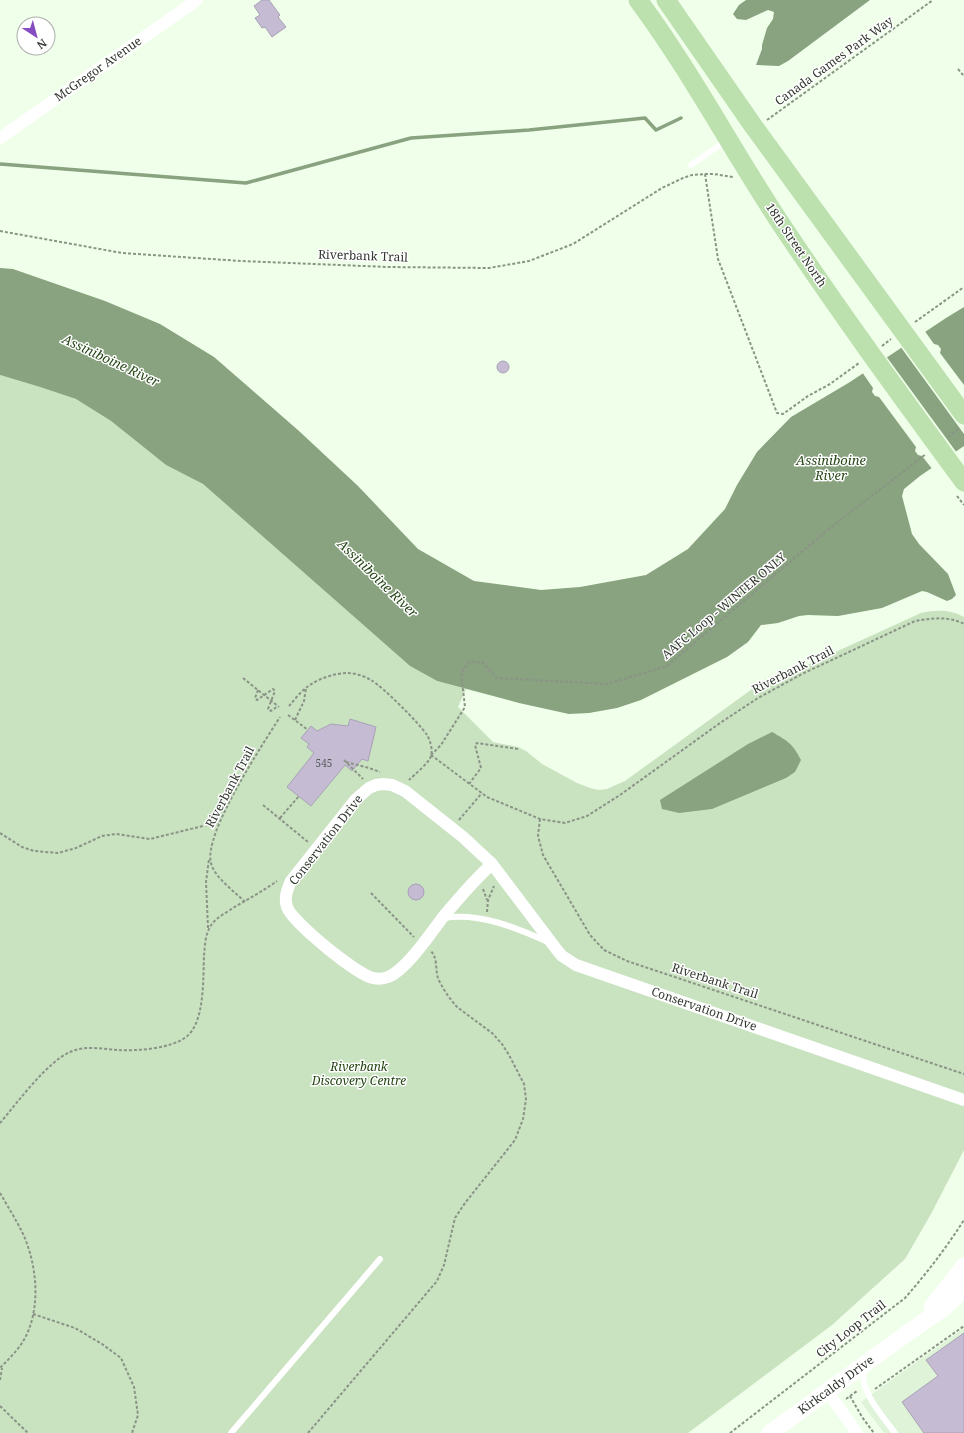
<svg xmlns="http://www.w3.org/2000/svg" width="964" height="1433" font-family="'Noto Serif',serif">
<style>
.built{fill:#def3d8}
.green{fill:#c9e2c0}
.water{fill:#89a27f}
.pier{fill:#efffe9}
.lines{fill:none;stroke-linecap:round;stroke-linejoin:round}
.stream{stroke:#89a27f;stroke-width:3.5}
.building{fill:#c5bcd3;stroke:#a9a1b7}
.path{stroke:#8a9486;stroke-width:2;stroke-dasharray:3 2;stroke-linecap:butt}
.lane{stroke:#fff;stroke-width:6}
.street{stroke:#fff;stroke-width:12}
.secondary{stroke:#fff;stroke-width:17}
.primary{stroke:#bce0ae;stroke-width:19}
.labels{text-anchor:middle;stroke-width:3;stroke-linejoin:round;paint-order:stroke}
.number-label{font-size:10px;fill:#565858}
.street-label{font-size:12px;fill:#31372f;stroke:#fff}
.park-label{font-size:12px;font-style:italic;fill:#214310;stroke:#fff}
.water-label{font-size:13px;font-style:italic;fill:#254715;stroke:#fff}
</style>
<rect width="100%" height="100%" fill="#efffe9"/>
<path class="built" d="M 964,1328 L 964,1433 L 884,1433 L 861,1402 Z"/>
<path class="green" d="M 0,375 L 40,387 L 76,399 L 111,421 L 166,465 L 203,484 L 410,666 L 437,681 L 466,689 L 458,707 L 493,742 L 518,747 L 526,751 L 542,764 L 577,783 L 590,788 L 598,790 L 607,789 L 625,781 L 766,679 L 772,681 L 921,613 C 937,610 949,609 964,617 L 964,1150 L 931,1214 L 905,1259 L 832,1325 L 688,1433 L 0,1433 Z"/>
<path class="water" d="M 746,0 L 870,0 L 788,61 L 779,66 L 756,65 L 762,49 L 762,45 L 767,28 L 773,19 L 774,12 L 768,10 L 746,20 L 737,19 L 733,14 L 739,5 Z
M 0,268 L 13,269 L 105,301 L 160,324 L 214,357 L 299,431 L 358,486 L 418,549 L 474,581 L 541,590 L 580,587 L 646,575 L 688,549 L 725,509 L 737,485 L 757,452 L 791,417 L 850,382 L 946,318 L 964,307 L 964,446 L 920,476 L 904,489 L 902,496 L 912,534 L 919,544 L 948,574 L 956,595 L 952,599 L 947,601 L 927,592 L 922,591 L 882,608 L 838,616 L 808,615 L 799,616 L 778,623 L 761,625 L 748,642 L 727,657 L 641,700 L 617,708 L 589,713 L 569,714 L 519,703 L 437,681 L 410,666 L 203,484 L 166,465 L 111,421 L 76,399 L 40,387 L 0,375 Z
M 772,732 C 788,741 793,744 801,760 L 795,772 L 786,778 L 712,809 L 679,813 L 662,809 L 660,800 L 748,744 Z"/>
<path class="pier" d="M 924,330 L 934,344 L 938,345 L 941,349 L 940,353 L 964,385 L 964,434 L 900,346 Z
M 886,356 L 957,453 L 933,470 L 922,456 L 918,455 L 915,451 L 916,447 L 879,397 L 875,396 L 872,392 L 873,388 L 862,372 Z"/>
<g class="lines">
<path class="stream" d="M 0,164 L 246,183 L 411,138 L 529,130 L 645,118 L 656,130 L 681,118"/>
</g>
<path class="building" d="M 262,0 L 269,0 L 280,15 L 278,17 L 286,27 L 272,37 L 265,27 L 262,28 L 255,18 L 260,15 L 254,6 Z
M497 367a6 6 0 1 1 12 0a6 6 0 1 1-12 0Z
M 350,719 L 376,727 L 368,761 L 362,759 L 352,771 L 345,765 L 311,806 L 287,787 L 314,753 L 307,747 L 309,744 L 301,738 L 311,726 L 317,731 L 331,724 L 348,726 Z
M408 892a8 8 0 1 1 16 0a8 8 0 1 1-16 0Z
M 964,1333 L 964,1433 L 924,1433 L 902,1402 L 938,1376 L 926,1360 Z"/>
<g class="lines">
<path class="path" d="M 958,69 L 964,76
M 767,120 L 933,0
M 705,174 L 718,259 L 777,413 L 783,414 L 808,396 L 830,384 L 859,363
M 0,231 L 122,253 L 241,261 L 388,267 L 489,268 L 529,261 L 573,244 L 662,188 L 683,178 L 692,175 L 705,174 L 714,174 L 733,177
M 915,322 L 964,287
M 882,346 L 891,339
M 948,437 L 959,428
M 957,496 L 964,505
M 243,678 L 279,707
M 258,690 L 255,698 L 257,700 L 273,689 L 275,691 L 268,709 L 271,711 L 278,706
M 289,706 C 295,699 302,690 310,685 C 320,678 336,673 348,673 C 355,673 364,676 371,680 C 383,687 419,723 427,735 C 430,740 433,749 431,756 C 429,763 415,774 409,780
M 288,715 L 308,730
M 295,720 L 304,701 L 306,688
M 431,755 L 441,745 L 465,707 L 461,673 L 470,661 L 483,663 L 497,678 L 607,684 L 667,666 L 830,528 L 926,454
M 431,755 L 487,797 L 540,819 L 565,823 L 587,816 L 620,795 L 720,723 L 758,698 L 802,674 L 915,621 C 932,618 949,616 964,624
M 344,760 L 363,779
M 346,762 L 369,768 L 380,772
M 469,784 L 481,768 L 475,745 L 477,743 L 518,749
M 263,805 L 308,842
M 280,818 L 299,796
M 540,819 L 538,836 L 543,855 L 590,935 L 604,950 L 627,961 L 964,1074
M 459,820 L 482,793
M 0,833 L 22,847 L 34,851 L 58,853 L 76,848 L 102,836 L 116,834 L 150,839 L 219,822
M 483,889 L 487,900
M 371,893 L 414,937
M 245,902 C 235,892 214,877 211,863 C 203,834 263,744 280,717
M 487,912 L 488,900 L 494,886
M 208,928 L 206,882 L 209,859
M 0,1123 C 18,1102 46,1063 70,1052 C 85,1045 102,1049 118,1050 C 137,1051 170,1049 186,1037 C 205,1023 203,978 204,956 C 205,946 205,933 212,924 C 217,917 226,913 233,908 C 248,899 263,891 277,881
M 0,1193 C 8,1207 17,1221 24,1236 C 37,1267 41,1307 25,1338 C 19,1349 9,1359 0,1368
M 33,1314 L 75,1328 L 102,1344 L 121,1358 L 134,1387 L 138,1415 L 132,1433
M 0,1380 L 2,1368
M 875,1389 L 964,1326
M 850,1396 L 862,1417 L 874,1433
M 846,1399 L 857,1391
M 0,1406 L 28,1433
M 308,1433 L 437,1281 L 444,1265 L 455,1218 L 465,1203 L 515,1140 L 523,1119 L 526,1099 L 524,1084 L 509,1055 L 502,1044 L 492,1033 L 457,1007 C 450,999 442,988 438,978 C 435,969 438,959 431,951
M 730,1433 L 905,1298 C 927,1273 946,1248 964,1220"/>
<path class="lane" d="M 691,165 L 727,140
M 444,918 C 479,912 517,928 548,942
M 864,1368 C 859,1392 882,1415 895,1433
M 231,1433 L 380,1259"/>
<path class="street" d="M 0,138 L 197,0
M 492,864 C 474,880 459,898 443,917 C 431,933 406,970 388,977 C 383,979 378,979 373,978 C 356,974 293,923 287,907 C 284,898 287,890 291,881 L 356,799 L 369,788 L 376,785 L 383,784 L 392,785 L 405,791 L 463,837 L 492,864 L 557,950 L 562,956 L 576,965 L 964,1100
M 827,1391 L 857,1433"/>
<path class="secondary" d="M 932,1307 L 964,1266
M 770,1433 L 902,1337 L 945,1307 L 964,1289"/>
<path class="primary" d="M 638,0 C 690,70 731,148 779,221 C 838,310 901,396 964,482
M 666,0 L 754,127 L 964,415"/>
</g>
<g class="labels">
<g class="number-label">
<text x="324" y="767">545</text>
</g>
<g class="street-label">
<text transform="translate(834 61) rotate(-36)" y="4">Canada Games Park Way</text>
<text transform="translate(98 69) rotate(-35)" y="4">McGregor Avenue</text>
<text transform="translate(796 245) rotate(56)" y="4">18th Street North</text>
<text transform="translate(363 256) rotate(2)" y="4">Riverbank Trail</text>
<text transform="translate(724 606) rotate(-40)" y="4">AAFC Loop - WINTER ONLY</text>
<text transform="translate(793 670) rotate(-27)" y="4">Riverbank Trail</text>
<text transform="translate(230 787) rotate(-62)" y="4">Riverbank Trail</text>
<text transform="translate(326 840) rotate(-52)" y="4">Conservation Drive</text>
<text transform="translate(715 981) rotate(18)" y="4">Riverbank Trail</text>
<text transform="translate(704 1009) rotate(19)" y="4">Conservation Drive</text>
<text transform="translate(851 1329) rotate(-38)" y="4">City Loop Trail</text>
<text transform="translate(836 1385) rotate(-36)" y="4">Kirkcaldy Drive</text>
</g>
<g class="park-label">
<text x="359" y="1071">Riverbank<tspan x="359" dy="14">Discovery Centre</tspan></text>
</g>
<g class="water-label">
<text transform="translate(111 360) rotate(25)" y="5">Assiniboine River</text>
<text x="831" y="465">Assiniboine<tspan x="831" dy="15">River</tspan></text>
<text transform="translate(378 578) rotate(44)" y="5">Assiniboine River</text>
</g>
</g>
<g transform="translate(36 36) rotate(144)"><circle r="19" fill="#ffffff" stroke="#adafac"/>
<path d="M0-3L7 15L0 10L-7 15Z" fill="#864dc3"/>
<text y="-6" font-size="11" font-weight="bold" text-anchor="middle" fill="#31372f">N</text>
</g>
</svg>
